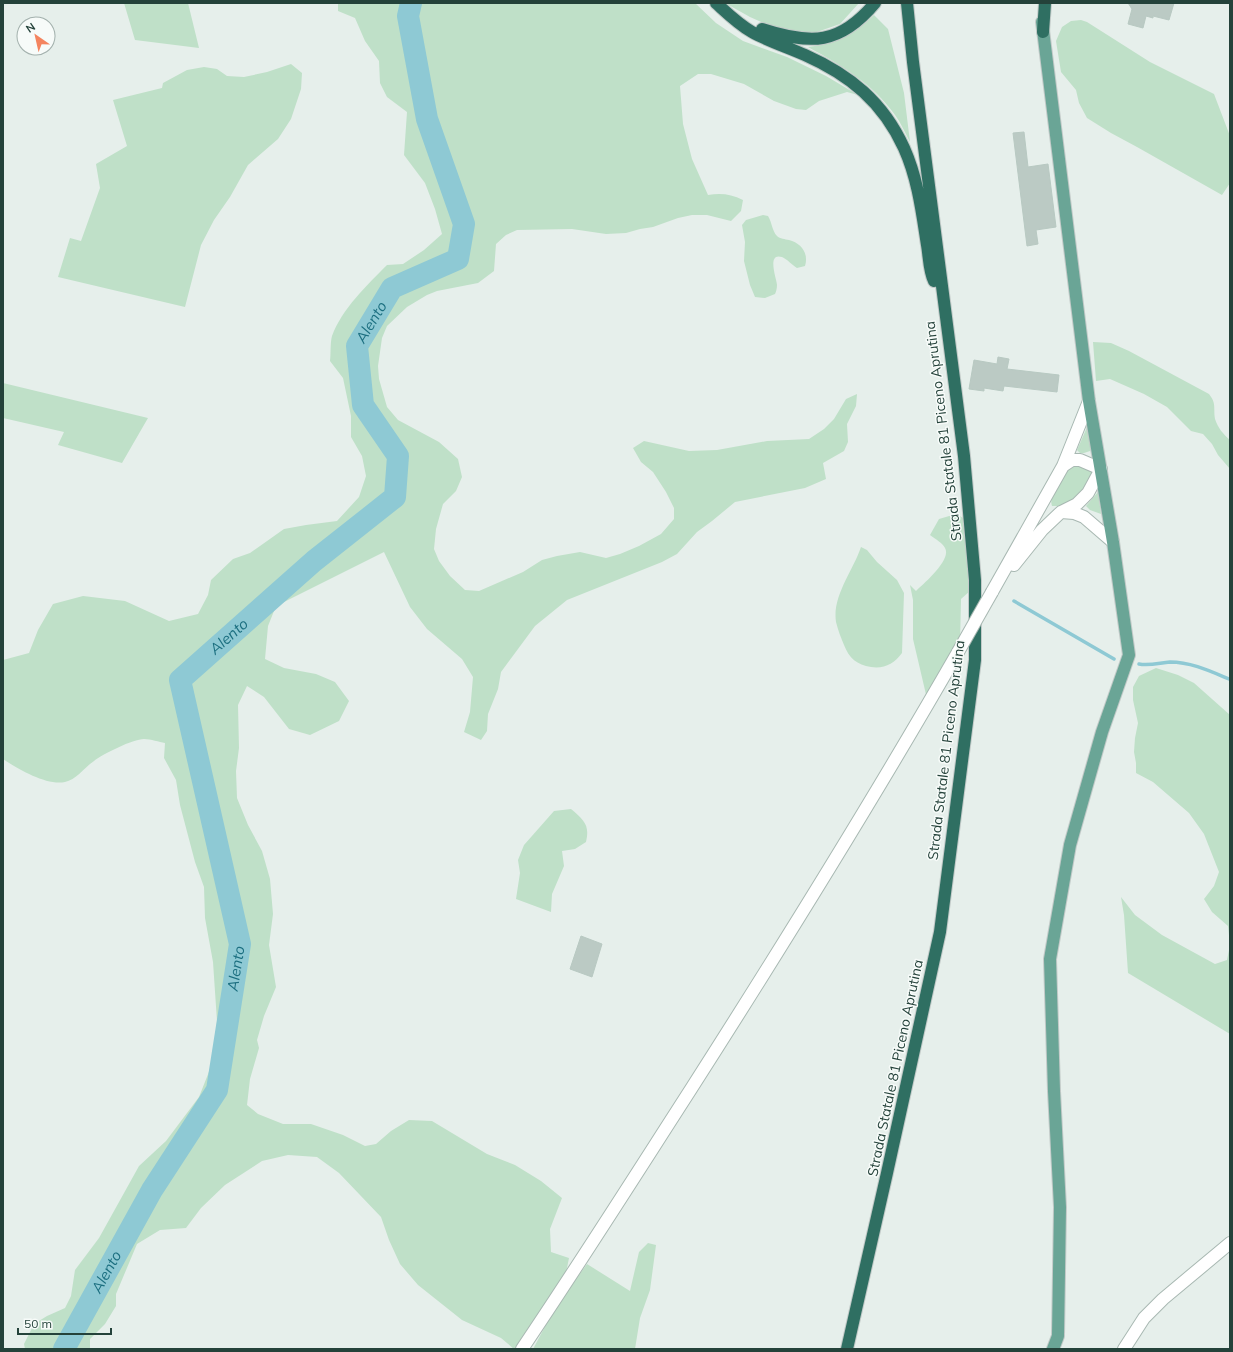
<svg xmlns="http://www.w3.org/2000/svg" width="1233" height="1352" font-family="Mulish,sans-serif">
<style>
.green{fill:#bfe0c8}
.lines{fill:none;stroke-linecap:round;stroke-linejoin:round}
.stream{stroke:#8ec9d4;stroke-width:3.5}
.river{stroke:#8ec9d4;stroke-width:22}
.building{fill:#bbcac4;stroke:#b8c9c2}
.minor-casing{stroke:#a8b8b2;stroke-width:14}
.major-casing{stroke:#c2cac8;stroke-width:14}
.highway-casing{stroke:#c2cac8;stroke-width:14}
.minor{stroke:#fff;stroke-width:12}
.major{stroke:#6aa596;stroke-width:12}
.highway{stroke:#2f6f62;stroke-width:12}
.minor-bridge-casing{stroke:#a8b8b2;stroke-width:14;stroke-linecap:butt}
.minor-bridge{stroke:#fff;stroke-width:12}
.labels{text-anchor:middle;stroke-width:3;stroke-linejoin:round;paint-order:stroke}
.street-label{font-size:14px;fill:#24423a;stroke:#f7fbf9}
.water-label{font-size:15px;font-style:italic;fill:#1c6f80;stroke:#f7fbf9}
</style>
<rect width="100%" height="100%" fill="#e6efeb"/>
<path class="green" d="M 124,3 L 188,3 L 199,48 L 135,40 Z
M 338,3 L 695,3 L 716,23 L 743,41 L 787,57 L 826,76 L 858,95 L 847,92 L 819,101 L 806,110 L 796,109 L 774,101 L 744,84 L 711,74 L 698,74 L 680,86 L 683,124 L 692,159 L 708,195 C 721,193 731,194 743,200 L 741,211 L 731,221 L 707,215 L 692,215 L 678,218 L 653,227 L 640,229 L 626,233 L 606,234 L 572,229 L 517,230 L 506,235 L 496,244 L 494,271 L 478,283 L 437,291 L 427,295 L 407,307 L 387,326 L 382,338 L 378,366 L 379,379 L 387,407 L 398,420 L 439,442 L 458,459 L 462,477 L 456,491 L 443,504 L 436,529 L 434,549 L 439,561 L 450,576 L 465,590 L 479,591 L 523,572 L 542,560 L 557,556 L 580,552 L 606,558 L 620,554 L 639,546 L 661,534 L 674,519 L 674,508 L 666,492 L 653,472 L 641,462 L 633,448 L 644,441 L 689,451 L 717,450 L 767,441 L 809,439 L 824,429 L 834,419 L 846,399 L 857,394 L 856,406 L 847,424 L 848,442 L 844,451 L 823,463 L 826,479 L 805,488 L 735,502 L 712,521 L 697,532 L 677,554 L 662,562 L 567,600 L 535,626 L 501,672 L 498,689 L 488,714 L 487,731 L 481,740 L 464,732 L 470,712 L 473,677 L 462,659 L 427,629 L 410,607 L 384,552 L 276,606 L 268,626 L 265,659 L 284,668 L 316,674 L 335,682 L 349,701 L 339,721 L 310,735 L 289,729 L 264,697 L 247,686 L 238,705 L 239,748 L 236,771 L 237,798 L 248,825 L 262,851 L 270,879 L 273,914 L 269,945 L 276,987 L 264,1016 L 257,1040 L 259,1048 L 250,1079 L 247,1105 L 258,1114 L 283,1124 L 311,1124 L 343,1135 L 365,1146 L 376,1144 L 391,1131 L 409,1120 L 432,1121 L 487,1154 L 515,1165 L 541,1181 L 562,1198 L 550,1229 L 551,1252 L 569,1258 L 566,1273 L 514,1349 L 501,1338 L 462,1320 L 418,1285 L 400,1264 L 389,1240 L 381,1217 L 339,1173 L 317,1157 L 288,1155 L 262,1161 L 225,1185 L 201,1208 L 186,1228 L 160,1230 L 137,1244 L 116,1294 L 116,1306 L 105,1324 L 90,1339 L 90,1349 L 25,1349 L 24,1344 L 34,1324 L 47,1316 L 65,1308 L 71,1296 L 75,1270 L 99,1238 L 139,1166 L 166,1141 L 199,1097 L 214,1059 L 217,1021 L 213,962 L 205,918 L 204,887 L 195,862 L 180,805 L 176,780 L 164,758 L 165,743 C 159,742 151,739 144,739 C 133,739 103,754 94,761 C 85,767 76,780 65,782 C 47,786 18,769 3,759 L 3,660 L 29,653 L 38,630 L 53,604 L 83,596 L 125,601 L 169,621 L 198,614 L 208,595 L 211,580 L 233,559 L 250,553 L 284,529 L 306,525 L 337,521 L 359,497 L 366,476 L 362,456 L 351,437 L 351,416 L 343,378 L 330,361 C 331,354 330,343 332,336 C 342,309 367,285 387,265 L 403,264 L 424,250 L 442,234 L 435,209 L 425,183 L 404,155 L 407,112 L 387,97 L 380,83 L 379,61 L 365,41 L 355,18 L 338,11 Z
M 725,3 L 859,3 L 840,24 L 814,33 L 790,31 L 770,26 L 750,17 Z
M 874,15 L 888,29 L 904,93 L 910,142 C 905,133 901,123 895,115 C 873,84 841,65 808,47 C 837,44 853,35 874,15 Z
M 1081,20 L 1087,22 L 1150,62 L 1214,94 L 1230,136 L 1230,183 L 1222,195 L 1137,147 L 1111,133 L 1087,118 L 1079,103 L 1076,90 L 1061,72 L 1056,41 L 1062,27 L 1071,21 Z
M 291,64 L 302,73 L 301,89 L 291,119 L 278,139 L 248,165 L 230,197 L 214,220 L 201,245 L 185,307 L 58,277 L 70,238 L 81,241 L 100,188 L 96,164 L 127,146 L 113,100 L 162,88 L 163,83 L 187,70 L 204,67 L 217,69 L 227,76 L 244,77 L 267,72 Z
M 763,215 L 768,216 C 772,222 772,231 777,236 C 780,239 785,239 789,240 C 801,243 809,253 805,266 L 797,268 C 792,265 787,259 782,257 C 766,252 777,280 777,285 C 777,288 776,292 775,294 L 765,298 L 755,297 L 750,285 L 744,261 L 745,242 L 742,225 L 746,220 Z
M 1093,342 L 1111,343 L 1129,351 L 1209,394 C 1217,404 1213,408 1215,419 C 1218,428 1223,434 1230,440 L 1230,469 L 1218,455 L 1212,444 L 1203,434 L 1191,431 L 1167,407 L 1144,394 L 1110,379 L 1096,381 Z
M 3,383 L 148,418 L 122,463 L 58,445 L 64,432 L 3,418 Z
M 1088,425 L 1092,448 L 1090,451 L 1084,453 L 1080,453 L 1077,450 Z
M 1076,465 L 1094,471 L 1083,493 L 1065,506 L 1052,506 C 1048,497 1063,477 1068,468 Z
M 1098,492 L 1101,514 L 1090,510 L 1086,506 Z
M 956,514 L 965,519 L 970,591 L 961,599 L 960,645 L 928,703 L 913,639 L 913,600 L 910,585 L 916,591 C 923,584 952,560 945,548 C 943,543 935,539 930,535 L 939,519 Z
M 861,547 L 867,550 L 877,562 L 897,580 L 904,593 L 902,653 C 894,664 884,669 871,667 C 857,665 849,658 844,645 C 841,638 838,630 836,622 C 832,596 853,571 861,547 Z
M 1156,668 L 1178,675 L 1194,683 L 1230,715 L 1230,1034 L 1128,973 L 1124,915 L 1121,897 L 1135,915 L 1162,935 L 1215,964 L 1227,960 L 1230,945 L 1228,926 L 1212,912 L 1204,899 L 1214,886 L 1219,872 L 1204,834 L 1189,813 L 1153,782 L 1136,773 L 1136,763 L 1134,752 L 1135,738 L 1138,723 L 1133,700 L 1133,687 L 1139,676 Z
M 571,809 C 584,820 590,825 586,842 L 575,849 L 562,851 L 564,866 L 552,894 L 551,912 L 516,899 L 520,873 L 518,860 L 524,845 L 554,811 Z
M 648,1243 L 656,1245 L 650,1290 L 640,1318 L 635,1349 L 533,1349 L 555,1308 L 587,1264 L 630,1291 L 639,1252 Z"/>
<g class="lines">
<path class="stream" d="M 1014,601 L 1114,659
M 1139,664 C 1149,666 1159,663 1170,662 C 1191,662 1210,671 1229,679"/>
<path class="river" id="s1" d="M 64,1349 L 152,1190 L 217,1090 L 240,944 L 180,680 L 314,561 L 395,497 L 398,456 L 363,405 L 357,346 L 392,288 L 458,259 L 464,224 L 427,119 L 408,16 L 411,3"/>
</g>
<path class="building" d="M 1128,3 L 1174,3 L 1169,20 L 1153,16 L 1153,18 L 1146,16 L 1143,28 L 1128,24 L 1132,9 Z
M 1024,132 L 1028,167 L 1048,164 L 1056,227 L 1036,230 L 1038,244 L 1027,246 L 1013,133 Z
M 998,357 L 1009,359 L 1007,369 L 1059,375 L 1057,392 L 1004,386 L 1003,391 L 984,388 L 984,391 L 969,389 L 974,360 L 997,364 Z
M 581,936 L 602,944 L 592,977 L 570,969 Z"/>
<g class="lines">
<defs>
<path id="minor" d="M 1061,512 L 1074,513 L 1084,517 L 1113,542
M 1014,565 L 1042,530 L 1061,512 L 1077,504 L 1088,493 L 1101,469 L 1080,460 L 1072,460 L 1063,466
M 992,592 L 1063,466 L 1089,401
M 522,1349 C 580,1263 635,1176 691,1089 C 783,945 873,800 958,652
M 1124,1349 L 1144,1318 L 1163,1299 L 1230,1243"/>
<path id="major" d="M 1042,22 L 1089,401 L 1113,542 L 1129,655 L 1102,732 L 1070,845 L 1050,959 L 1054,1091 L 1060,1207 L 1058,1336 L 1053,1349"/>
<path id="highway" d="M 716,3 C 727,13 738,24 752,32 C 768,41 787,47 805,55 C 850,75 883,102 904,148 C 918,179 922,213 927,245 C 929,256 929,272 934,281
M 762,29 C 811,45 840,45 875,3
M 1043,32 L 1045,3
M 847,1349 L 887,1173 L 940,932 L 975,660 L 975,580 L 964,456 L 913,62 L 907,3"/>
</defs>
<use href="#minor" class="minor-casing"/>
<use href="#major" class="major-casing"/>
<use href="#highway" class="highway-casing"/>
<use href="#minor" class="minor"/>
<use href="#major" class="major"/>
<use href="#highway" class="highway"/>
<defs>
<path id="minor-bridge" d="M 958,652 L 992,592"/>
</defs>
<use href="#minor-bridge" class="minor-bridge-casing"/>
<use href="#minor-bridge" class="minor-bridge"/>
</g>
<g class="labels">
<g class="street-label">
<text transform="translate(943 431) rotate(-97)" y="5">Strada Statale 81 Piceno Aprutina</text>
<text transform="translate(946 750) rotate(-83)" y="5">Strada Statale 81 Piceno Aprutina</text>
<text transform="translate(895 1068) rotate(-78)" y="5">Strada Statale 81 Piceno Aprutina</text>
</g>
<g class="water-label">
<text dy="5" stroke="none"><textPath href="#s1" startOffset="1192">Alento</textPath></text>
<text dy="5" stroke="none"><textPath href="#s1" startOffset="785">Alento</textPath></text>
<text dy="5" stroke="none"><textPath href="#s1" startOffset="424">Alento</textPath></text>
<text dy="5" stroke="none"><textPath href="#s1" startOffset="88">Alento</textPath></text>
</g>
</g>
<rect width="1233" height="1352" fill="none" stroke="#24423a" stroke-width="8"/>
<g transform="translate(36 36) rotate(326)"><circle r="19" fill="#f7fbf9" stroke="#a3b1ad"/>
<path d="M0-3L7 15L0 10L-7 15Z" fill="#f4845f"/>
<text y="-6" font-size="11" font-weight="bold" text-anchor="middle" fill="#24423a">N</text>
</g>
<path d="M18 1328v6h93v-6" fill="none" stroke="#24423a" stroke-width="2"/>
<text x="24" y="1328" font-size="12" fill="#24423a" stroke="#f7fbf9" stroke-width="3" paint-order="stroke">50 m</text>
</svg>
